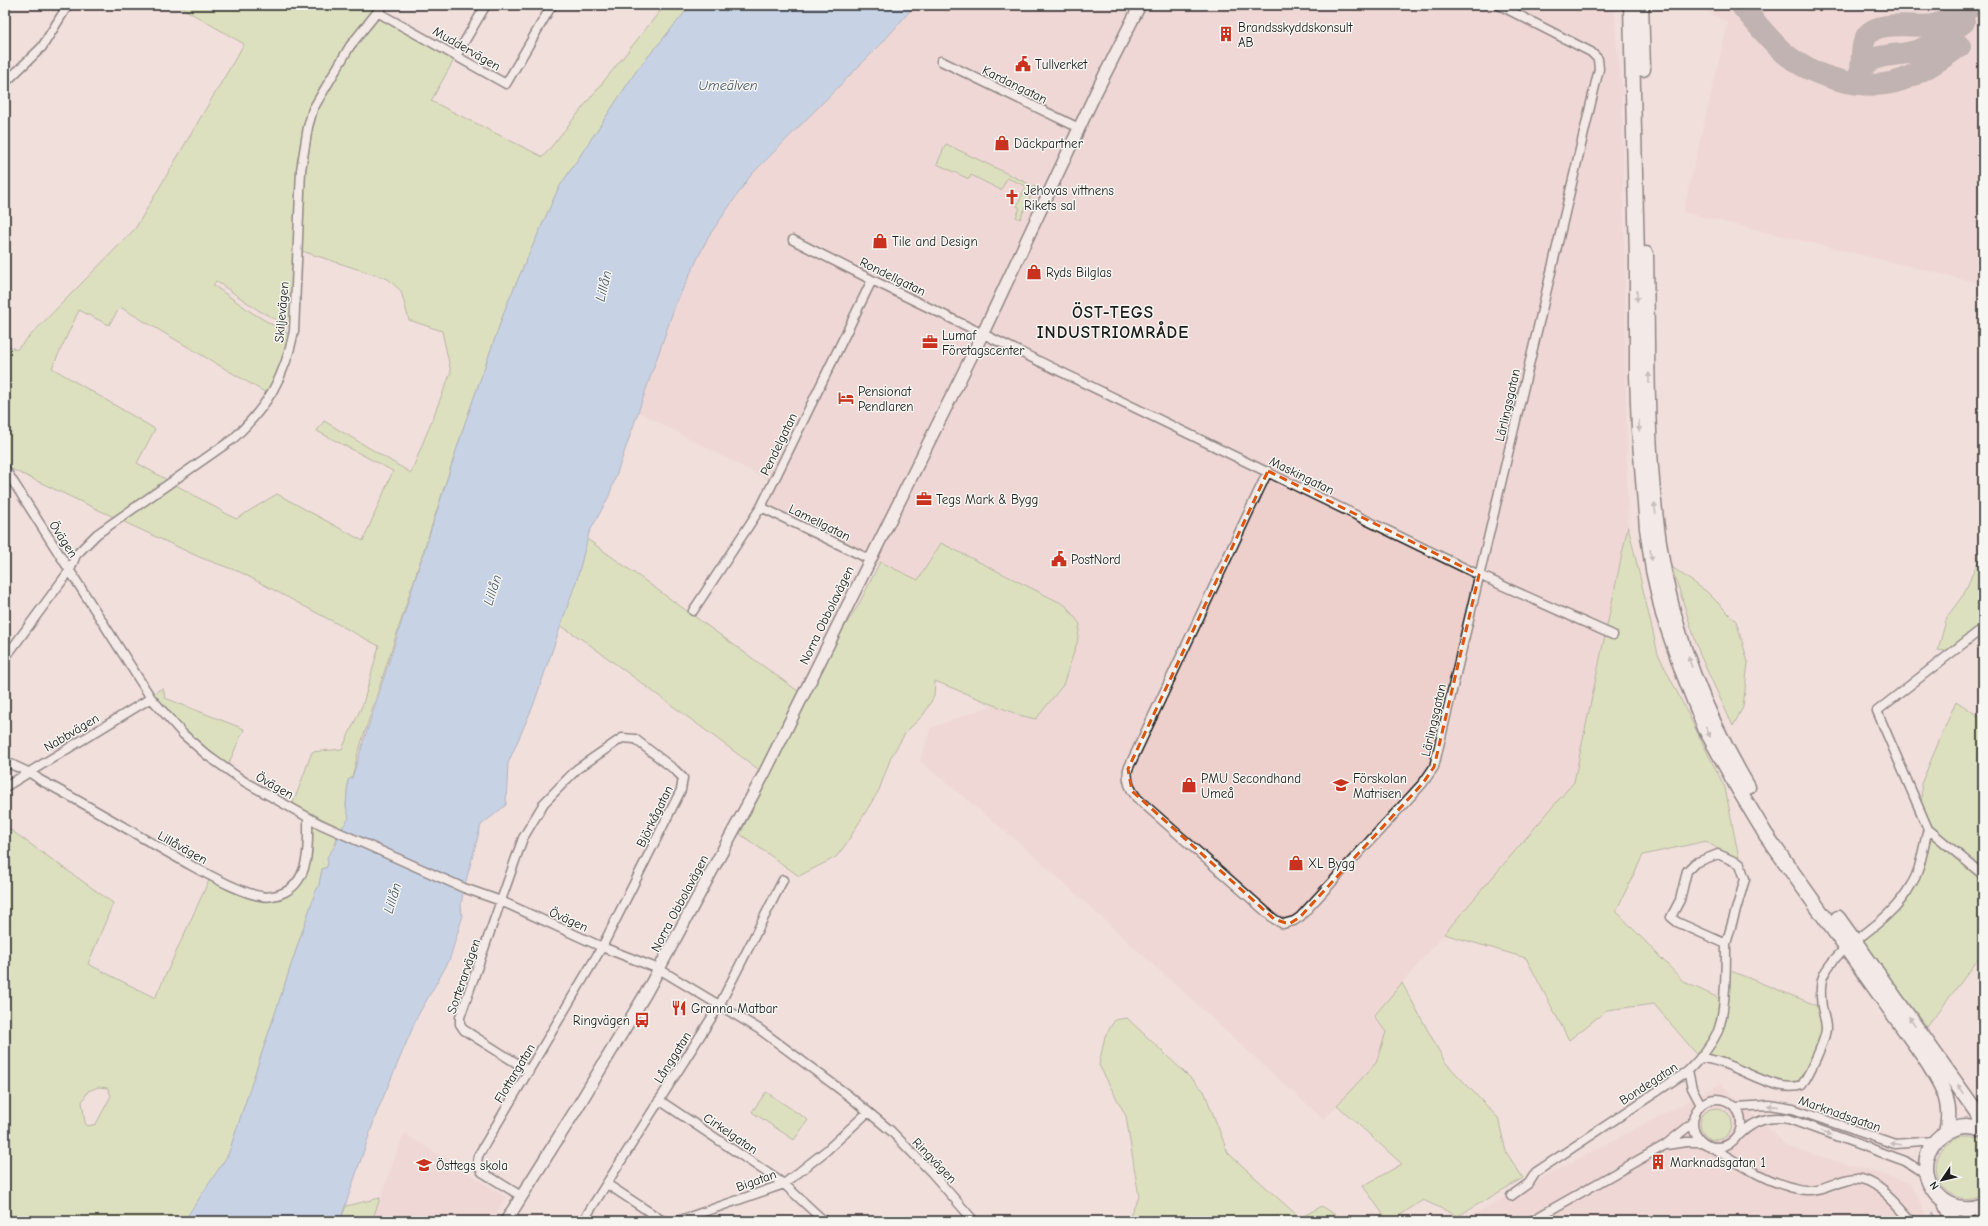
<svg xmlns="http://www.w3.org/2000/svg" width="1988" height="1226" font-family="'Comic Neue',sans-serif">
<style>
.built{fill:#edcfcc}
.green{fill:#c5e39b;stroke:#70805c;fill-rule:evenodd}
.water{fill:#95c4f0;stroke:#65819b}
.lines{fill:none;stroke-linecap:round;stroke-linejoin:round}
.stream{stroke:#65819b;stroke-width:2.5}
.taxiway{stroke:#867e7c;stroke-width:22}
.street-casing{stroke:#1c1c1c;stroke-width:11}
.secondary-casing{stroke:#1c1c1c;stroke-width:14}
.highway-casing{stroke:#1c1c1c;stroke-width:17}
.street{stroke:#f6f6f2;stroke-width:8}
.secondary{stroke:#f6f6f2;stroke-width:11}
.highway{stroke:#f6f6f2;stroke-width:14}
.oneway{fill:#949492}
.marked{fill:none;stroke:#de560d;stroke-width:3;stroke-dasharray:8 5;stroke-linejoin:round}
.labels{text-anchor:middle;stroke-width:3;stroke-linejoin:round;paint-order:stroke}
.poi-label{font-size:13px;fill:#1c1c1c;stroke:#f6f6f2;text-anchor:start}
.street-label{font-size:13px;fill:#1c1c1c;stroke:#f6f6f2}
.water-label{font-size:14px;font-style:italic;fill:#465766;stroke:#f6f6f2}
.district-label{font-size:17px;font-weight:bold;letter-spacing:1px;fill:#1c1c1c;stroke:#f6f6f2}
</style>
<rect width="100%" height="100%" fill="#f1dfdc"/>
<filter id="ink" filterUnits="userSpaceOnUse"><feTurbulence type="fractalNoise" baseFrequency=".025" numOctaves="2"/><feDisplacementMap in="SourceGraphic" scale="8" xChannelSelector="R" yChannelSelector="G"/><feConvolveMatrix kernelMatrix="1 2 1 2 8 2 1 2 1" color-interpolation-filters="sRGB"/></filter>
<g filter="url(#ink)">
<path class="built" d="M 915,5 L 1614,5 L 1616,38 L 1622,88 L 1628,526 L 1574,782 L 1374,1016 L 1386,1032 L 1376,1063 L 1324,1120 L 1021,844 L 920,761 L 931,728 L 993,705 L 1019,715 L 941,543 L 918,580 L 761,507 L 772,482 L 637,411 L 676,303 L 708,237 L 751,175 L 883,42 Z
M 1695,5 L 1983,5 L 1983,284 L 1683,212 L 1728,23 Z
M 1721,1084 L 1788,1147 L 1911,1183 L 1928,1221 L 1460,1221 Z
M 404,1133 L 506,1197 L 491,1221 L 372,1221 Z"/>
<path class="green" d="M 177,5 L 383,5 L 377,12 L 456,56 L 431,101 L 543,157 L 665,5 L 691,5 L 637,70 L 558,189 L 507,304 L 465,423 L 357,756 L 352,778 L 348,780 L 346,806 L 350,818 L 346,825 L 341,828 L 293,804 L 312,752 L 342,749 L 363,704 L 379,646 L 240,572 L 199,557 L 5,466 L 5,343 L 16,350 L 135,229 L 244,44 ZM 298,238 L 302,251 L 388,279 L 401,291 L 409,320 L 442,331 L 451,372 L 411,473 L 324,421 L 317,431 L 393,471 L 363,541 L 277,494 L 236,519 L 137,463 L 155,429 L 52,368 L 79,310 L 109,325 L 120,307 L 268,394 L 278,376 L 290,335 L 254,314 L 213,285 L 216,281 L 258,310 L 290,327 Z
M 946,144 L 1035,187 L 1020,219 L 1016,217 L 1020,208 L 1017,206 L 1026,186 L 1007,178 L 1001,190 L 971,175 L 969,179 L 937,164 Z
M 1982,516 L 1983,641 L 1978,638 L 1951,652 L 1938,650 L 1947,617 L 1964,594 L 1979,559 Z
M 1628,526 L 1658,654 L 1725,788 L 1740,864 L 1706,841 L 1643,855 L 1616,911 L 1684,982 L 1723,1000 L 1726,969 L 1823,1008 L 1827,1030 L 1805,1079 L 1795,1088 L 1700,1058 L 1654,1004 L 1607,1010 L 1569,1040 L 1526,958 L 1444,934 L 1574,782 Z
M 587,539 L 802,694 L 859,604 L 880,562 L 918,580 L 941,543 L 1065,605 L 1080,624 L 1077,643 L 1063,685 L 1036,719 L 1019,715 L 935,681 L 934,696 L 924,714 L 906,732 L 891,757 L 879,790 L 846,844 L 836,857 L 799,876 L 740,834 L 769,777 L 586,642 L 560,625 L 577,579 Z
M 1672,567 L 1707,592 L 1736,621 L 1748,662 L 1743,707 L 1733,726 L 1700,655 Z
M 163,688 L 165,698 L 244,729 L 228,765 C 200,744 174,721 152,694 Z
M 1956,701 L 1983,719 L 1983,953 L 1927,1027 L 1859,938 L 1912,884 L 1928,829 L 1922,806 L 1921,784 Z
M 308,818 L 337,835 C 337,842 329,860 327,867 L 322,869 L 319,885 L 315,893 L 228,1155 L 187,1218 L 184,1221 L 5,1221 L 5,826 L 113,903 L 88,964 L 155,998 L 211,876 L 262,897 L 286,892 L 303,873 ZM 98,1087 L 108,1088 L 111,1096 L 96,1124 L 88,1126 L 85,1123 L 82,1102 L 88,1091 Z
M 1402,983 L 1445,1062 L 1498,1118 L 1506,1152 L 1523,1178 L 1458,1216 L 1423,1200 L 1391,1221 L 1388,1221 L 1363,1186 L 1402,1164 L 1337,1105 L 1376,1063 L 1386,1032 L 1374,1016 Z
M 1127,1018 L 1204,1091 L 1228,1153 L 1300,1218 L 1322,1206 L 1344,1221 L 1127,1221 L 1139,1197 L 1126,1116 L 1099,1065 L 1105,1036 L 1115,1020 Z
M 766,1092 L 808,1120 L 794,1140 L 752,1112 Z
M1700 1124a16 16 0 1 1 32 0a16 16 0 1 1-32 0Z
M 1960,1136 L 1971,1136 L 1983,1140 L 1983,1194 C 1942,1215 1914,1155 1960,1136 Z
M 380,1198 L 372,1221 L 340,1221 L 346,1206 Z"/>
<path class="water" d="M 691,5 L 915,5 L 883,42 L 751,175 L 708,237 L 676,303 L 609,496 L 589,533 L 577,579 L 533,706 L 508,763 L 506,805 L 481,825 L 464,888 L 461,904 L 462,918 L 449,961 L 418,1015 L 377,1112 L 340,1221 L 184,1221 L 228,1155 L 315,893 L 319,885 L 322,869 L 327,867 L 328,863 L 327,857 L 337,843 L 337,835 L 349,818 L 346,806 L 348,780 L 352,778 L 465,423 L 507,304 L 558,189 L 637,70 Z"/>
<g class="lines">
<path class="stream" d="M 1933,1213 L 1937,1221"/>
<path class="taxiway" d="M 1741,5 C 1754,21 1767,37 1782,51 C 1811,77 1864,93 1902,80 C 1923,72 1942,59 1960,46
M 1861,71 C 1862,61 1861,46 1866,37 C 1876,19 1914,28 1933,25 C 1946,22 1958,16 1969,8
M 1858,79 C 1859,76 1860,73 1861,70 C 1874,50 1900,58 1919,50 C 1935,44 1950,33 1964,22"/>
<defs>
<path id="street" d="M 377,12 L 506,84 L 552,5
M 456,56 L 486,5
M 941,61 L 1079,128
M 5,83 L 42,47 L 68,5
M 793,240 L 872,280 L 1479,575 L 1613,635
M 5,469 L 151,698 L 183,734 L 208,756 L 245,782 L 320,824 L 464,888 L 501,901 L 602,947 L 659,969 L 759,1029 L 849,1096 L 891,1131 L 932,1173 L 974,1221
M 1268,471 L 1128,769 C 1126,781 1130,789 1137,798 L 1274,919 L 1283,924 L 1294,921 L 1300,917 L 1423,783 L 1434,767 L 1599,69 L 1598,59 L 1591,52 L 1499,5
M 761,507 L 869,559
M 693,611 L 761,507 L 872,280
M 1983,628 L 1877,711 L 1928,829 L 1983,875
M 5,658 L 70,570 L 76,555 L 97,534 L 233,439 C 267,407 285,377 294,331 L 301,170 L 308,127 L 313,109 L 350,46 L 383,5
M 5,761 C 15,767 32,772 40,780 C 92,807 141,838 192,866 C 209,875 243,894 261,896 C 268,898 279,895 285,892 C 311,879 308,842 308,818
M 5,787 L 151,698
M 1718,854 L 1740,864 L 1745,879 L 1726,944 L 1677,922 L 1671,917 L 1680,900 L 1687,871 L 1695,863 Z
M 1859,938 C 1879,923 1899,907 1911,885 C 1921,870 1923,847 1928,829
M 1700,1058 C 1732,1059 1773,1095 1802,1085 C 1809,1074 1826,1040 1826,1028 C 1826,1021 1823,1014 1822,1007 C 1818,978 1823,971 1842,951
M 1688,1071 L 1692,1088 L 1701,1105
M1693 1123a24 24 0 1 1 48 0a24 24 0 1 1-48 0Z
M 659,1100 L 784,1184 L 824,1221
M 1736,1107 L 1769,1105 L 1793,1109 L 1895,1144 L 1935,1141
M 1739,1135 C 1755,1120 1768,1116 1789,1119 L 1905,1161 L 1927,1175
M 1666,1145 L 1686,1142 L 1702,1142
M 1711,1147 C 1737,1162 1761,1179 1790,1187 C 1795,1188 1800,1190 1805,1190 C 1821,1191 1835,1182 1849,1179 C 1873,1173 1898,1205 1912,1221
M 607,1184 L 663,1221
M 521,1196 L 482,1172 L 477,1164 L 478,1156 L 602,947 L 681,790 L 683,778 L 675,770 L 635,739 L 622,738 L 577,769 L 544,803 L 523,838 L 460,1017 L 460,1024 L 464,1030 L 529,1071
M 1511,1196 L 1529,1183 L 1536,1172 L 1688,1071 C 1699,1060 1711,1046 1718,1031 C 1726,1010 1726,967 1726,944
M 583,1221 L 719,1006 L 783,880
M 678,1221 L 784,1184 L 827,1150 L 868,1112
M 1531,1221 L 1665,1145 L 1693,1123"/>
<path id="secondary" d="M 506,1221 L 577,1108 L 646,993 L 764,774 L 983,333 L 1096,92 L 1140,5"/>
<path id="highway" d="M 1631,5 L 1637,259 L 1637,375 L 1639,430 L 1647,528 L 1653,570 L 1663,614 L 1682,670 L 1705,728 L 1739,790 L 1766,835 L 1924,1057 C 1940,1083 1954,1100 1946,1132
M 1641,5 L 1643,69
M 1646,254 C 1648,361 1644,471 1665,577 C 1680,650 1710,723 1748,787
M 1838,918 L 1983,1121
M 1983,1130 C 1974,1125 1962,1125 1953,1129 C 1902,1150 1930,1224 1983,1205
M 1944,1201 L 1953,1221
M 1981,1221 L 1983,1214"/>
</defs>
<use href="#street" class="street-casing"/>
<use href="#secondary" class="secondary-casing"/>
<use href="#highway" class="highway-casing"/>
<use href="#street" class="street"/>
<use href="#secondary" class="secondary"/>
<use href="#highway" class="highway"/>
</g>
<defs><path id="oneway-solid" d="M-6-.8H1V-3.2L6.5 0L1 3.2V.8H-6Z"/></defs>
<g class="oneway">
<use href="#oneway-solid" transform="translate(1637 296) rotate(90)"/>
<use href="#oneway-solid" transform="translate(1649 378) rotate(-91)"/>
<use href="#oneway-solid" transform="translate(1639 426) rotate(87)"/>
<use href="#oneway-solid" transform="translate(1655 508) rotate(-97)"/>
<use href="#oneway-solid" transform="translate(1651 555) rotate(81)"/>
<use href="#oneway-solid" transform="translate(1690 662) rotate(-109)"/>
<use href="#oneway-solid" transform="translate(1708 732) rotate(65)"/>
<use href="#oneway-solid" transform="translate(1912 1021) rotate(-126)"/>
<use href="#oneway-solid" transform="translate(1961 1089) rotate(-126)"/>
<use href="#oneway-solid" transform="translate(1773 1106) rotate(-174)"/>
<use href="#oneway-solid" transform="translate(1826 1133) rotate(21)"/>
<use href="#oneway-solid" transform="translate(1896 1144) rotate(-173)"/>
</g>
</g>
<path d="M0 0H1988V1226H0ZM 1268,471 L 1479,575 L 1434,767 L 1423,783 L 1300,917 L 1289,924 L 1274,919 L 1132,791 L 1128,769 Z" fill="#f1dfdc" fill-opacity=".55" fill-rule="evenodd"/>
<path class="marked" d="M 1268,471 L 1479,575 L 1434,767 L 1423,783 L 1300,917 L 1289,924 L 1274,919 L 1132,791 L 1128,769 Z"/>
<defs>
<symbol id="building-bare" viewBox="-9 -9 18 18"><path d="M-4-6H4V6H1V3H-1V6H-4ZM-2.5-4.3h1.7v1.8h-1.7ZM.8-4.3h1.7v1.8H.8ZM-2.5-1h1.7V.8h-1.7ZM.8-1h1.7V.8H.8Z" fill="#c8321e" stroke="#f6f6f2" stroke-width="2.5" paint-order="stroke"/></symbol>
<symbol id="civic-bare" viewBox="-9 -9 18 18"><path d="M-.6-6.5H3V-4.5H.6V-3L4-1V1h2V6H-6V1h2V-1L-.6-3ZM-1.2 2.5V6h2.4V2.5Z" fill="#c8321e" stroke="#f6f6f2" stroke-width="2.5" paint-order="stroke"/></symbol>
<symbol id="shop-bare" viewBox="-9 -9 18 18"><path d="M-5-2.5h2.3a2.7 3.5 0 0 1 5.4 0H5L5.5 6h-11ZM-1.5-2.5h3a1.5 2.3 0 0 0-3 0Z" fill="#c8321e" stroke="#f6f6f2" stroke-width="2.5" paint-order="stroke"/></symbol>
<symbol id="church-bare" viewBox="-9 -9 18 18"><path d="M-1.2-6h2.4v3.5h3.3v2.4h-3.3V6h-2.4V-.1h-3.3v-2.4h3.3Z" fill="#c8321e" stroke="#f6f6f2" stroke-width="2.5" paint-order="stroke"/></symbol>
<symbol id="office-bare" viewBox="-9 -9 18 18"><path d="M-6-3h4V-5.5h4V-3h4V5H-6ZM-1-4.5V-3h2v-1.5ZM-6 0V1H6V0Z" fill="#c8321e" stroke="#f6f6f2" stroke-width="2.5" paint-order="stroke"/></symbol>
<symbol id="hotel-bare" viewBox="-9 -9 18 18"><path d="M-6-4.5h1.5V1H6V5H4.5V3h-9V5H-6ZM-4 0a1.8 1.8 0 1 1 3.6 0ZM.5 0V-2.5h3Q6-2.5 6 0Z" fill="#c8321e" stroke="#f6f6f2" stroke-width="2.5" paint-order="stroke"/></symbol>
<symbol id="school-bare" viewBox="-9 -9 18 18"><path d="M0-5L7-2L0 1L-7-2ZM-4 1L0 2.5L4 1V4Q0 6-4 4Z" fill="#c8321e" stroke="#f6f6f2" stroke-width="2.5" paint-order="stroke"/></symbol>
<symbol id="restaurant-bare" viewBox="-9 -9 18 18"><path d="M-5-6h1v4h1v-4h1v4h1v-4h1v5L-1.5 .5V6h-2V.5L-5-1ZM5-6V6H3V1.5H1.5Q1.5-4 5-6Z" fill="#c8321e" stroke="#f6f6f2" stroke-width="2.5" paint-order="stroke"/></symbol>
<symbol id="bus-bare" viewBox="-9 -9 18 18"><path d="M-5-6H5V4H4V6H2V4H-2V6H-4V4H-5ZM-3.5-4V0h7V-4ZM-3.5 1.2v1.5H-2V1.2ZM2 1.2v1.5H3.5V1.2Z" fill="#c8321e" stroke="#f6f6f2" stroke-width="2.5" paint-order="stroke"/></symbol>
</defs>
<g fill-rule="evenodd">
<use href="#building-bare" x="1215" y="23" width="22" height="22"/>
<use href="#civic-bare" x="1012" y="53" width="22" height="22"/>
<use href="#shop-bare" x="991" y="132" width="22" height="22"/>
<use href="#church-bare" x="1001" y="186" width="22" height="22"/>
<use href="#shop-bare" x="869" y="230" width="22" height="22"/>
<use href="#shop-bare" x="1023" y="261" width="22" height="22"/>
<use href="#office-bare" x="919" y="331" width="22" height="22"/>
<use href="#hotel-bare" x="835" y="387" width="22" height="22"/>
<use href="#office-bare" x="913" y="488" width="22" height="22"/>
<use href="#civic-bare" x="1048" y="548" width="22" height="22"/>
<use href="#shop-bare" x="1178" y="774" width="22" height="22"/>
<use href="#school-bare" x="1330" y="774" width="22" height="22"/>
<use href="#shop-bare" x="1285" y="852" width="22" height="22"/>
<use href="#restaurant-bare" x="668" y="997" width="22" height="22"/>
<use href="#bus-bare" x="631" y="1009" width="22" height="22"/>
<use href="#building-bare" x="1647" y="1151" width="22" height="22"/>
<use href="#school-bare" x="413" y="1154" width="22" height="22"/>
</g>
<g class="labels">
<g class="poi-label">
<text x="1238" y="32">Brandsskyddskonsult<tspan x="1238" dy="15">AB</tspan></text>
<text x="1035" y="69">Tullverket</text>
<text x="1014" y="148">Däckpartner</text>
<text x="1024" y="195">Jehovas vittnens<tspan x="1024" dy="15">Rikets sal</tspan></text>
<text x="892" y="246">Tile and Design</text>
<text x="1046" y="277">Ryds Bilglas</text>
<text x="942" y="340">Lumaf<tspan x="942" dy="15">Företagscenter</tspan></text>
<text x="858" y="396">Pensionat<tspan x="858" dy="15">Pendlaren</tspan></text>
<text x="936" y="504">Tegs Mark &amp; Bygg</text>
<text x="1071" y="564">PostNord</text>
<text x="1201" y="783">PMU Secondhand<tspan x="1201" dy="15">Umeå</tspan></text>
<text x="1353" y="783">Förskolan<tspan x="1353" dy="15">Matrisen</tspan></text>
<text x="1308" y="868">XL Bygg</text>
<text x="691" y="1013">Granna Matbar</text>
<text x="630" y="1025" text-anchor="end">Ringvägen</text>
<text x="1670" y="1167">Marknadsgatan 1</text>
<text x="436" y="1170">Östtegs skola</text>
</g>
<g class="street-label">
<text transform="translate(467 48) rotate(30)" y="5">Muddervägen</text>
<text transform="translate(1015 84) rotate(26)" y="5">Kardangatan</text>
<text transform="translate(893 276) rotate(26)" y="5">Rondellgatan</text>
<text transform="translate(281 312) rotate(-85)" y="5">Skiljevägen</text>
<text transform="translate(1507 405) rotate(-77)" y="5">Lärlingsgatan</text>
<text transform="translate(778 444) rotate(-64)" y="5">Pendelgatan</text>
<text transform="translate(1302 475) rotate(26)" y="5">Maskingatan</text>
<text transform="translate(820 522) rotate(26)" y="5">Lamellgatan</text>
<text transform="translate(64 539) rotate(57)" y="5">Övägen</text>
<text transform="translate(826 615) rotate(-64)" y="5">Norra Obbolavägen</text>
<text transform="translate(1433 720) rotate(-77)" y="5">Lärlingsgatan</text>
<text transform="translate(71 732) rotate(-31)" y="5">Nabbvägen</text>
<text transform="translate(275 785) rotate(29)" y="5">Övägen</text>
<text transform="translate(654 816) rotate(-64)" y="5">Björkågatan</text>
<text transform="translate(183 847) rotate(29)" y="5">Lillåvägen</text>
<text transform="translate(679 903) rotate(-62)" y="5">Norra Obbolavägen</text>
<text transform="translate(569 919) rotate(24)" y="5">Övägen</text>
<text transform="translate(463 976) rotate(-71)" y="5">Sorterarvägen</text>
<text transform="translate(672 1057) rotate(-58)" y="5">Långgatan</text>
<text transform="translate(514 1073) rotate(-59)" y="5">Flottargatan</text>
<text transform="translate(1648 1083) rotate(-33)" y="5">Bondegatan</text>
<text transform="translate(1840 1113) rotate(19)" y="5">Marknadsgatan</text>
<text transform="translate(731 1133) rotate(34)" y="5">Cirkelgatan</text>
<text transform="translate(935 1160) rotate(46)" y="5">Ringvägen</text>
<text transform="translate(756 1180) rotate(-20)" y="5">Bigatan</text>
</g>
<g class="water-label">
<text x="728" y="90">Umeälven</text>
<text transform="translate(603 286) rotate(-77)" y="5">Lillån</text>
<text transform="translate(492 590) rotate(-72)" y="5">Lillån</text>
<text transform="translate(392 898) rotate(-73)" y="5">Lillån</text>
</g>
<g class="district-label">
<text x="1113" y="318">ÖST-TEGS<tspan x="1113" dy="20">INDUSTRIOMRÅDE</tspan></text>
</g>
</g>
<rect width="1988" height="1226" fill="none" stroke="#f6f6f2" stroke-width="20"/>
<rect x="10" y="10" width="1968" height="1206" fill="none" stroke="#1c1c1c" stroke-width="1.5" filter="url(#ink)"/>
<g transform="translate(1942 1180) rotate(235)" stroke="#f6f6f2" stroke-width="3" paint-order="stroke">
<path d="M0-3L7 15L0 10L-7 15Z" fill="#1c1c1c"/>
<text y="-6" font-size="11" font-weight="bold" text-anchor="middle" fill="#1c1c1c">N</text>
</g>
</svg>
